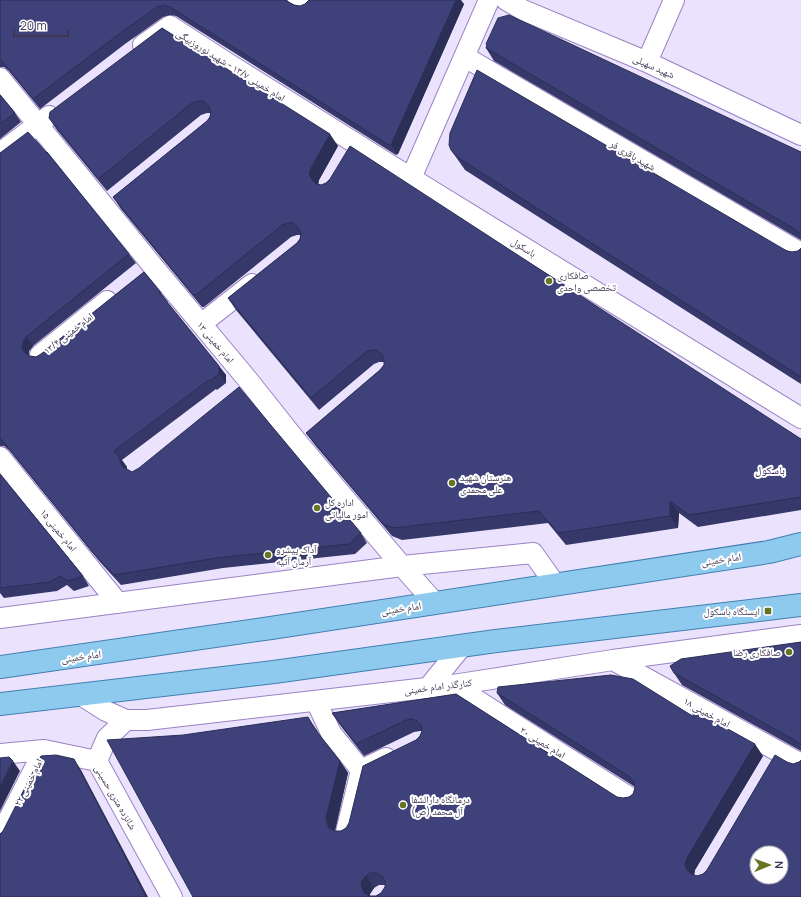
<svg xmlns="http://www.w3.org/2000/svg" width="801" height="897" font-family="Manrope,'Noto Naskh Arabic',sans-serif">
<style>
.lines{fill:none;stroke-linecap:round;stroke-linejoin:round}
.minor-casing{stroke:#9983c3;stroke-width:22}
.major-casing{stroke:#427fb0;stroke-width:24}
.minor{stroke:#fff;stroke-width:20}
.major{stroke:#8ecaee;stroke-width:22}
.wall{fill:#353869;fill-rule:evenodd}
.shaded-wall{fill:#2b2e55}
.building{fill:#3e417a;stroke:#2b2e55;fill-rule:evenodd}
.poi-dot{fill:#657523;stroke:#fff;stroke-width:1.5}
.labels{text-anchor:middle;stroke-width:4;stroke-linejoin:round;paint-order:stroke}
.street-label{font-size:10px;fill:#3f3651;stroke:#fff}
.poi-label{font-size:10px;fill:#3f3651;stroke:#fff;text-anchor:start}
.neighbourhood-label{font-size:11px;fill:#3b255c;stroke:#fff}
</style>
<rect width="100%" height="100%" fill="#ebe2fe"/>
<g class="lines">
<defs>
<path id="minor" d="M 298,0 L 306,4
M 489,0 L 411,178 L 801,418
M 506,0 L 523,10 L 647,62 L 801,135
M 143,45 L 170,26 L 224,61 L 411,178
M 465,57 L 801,253
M 647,62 L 674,0
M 0,78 L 152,265 L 248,380 L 298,443 L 402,566 L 435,603
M 0,153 L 49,116
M 201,324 L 252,284
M 40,355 L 107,301
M 0,457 L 118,603
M 0,618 L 402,566 L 533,553 L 555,584
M 613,660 L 801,764
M 453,685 L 632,799
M 428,688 L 462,646
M 81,695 L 106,711 L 126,720 L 147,720 L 453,685 L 613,660 L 801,635
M 316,701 L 331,733 L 361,770 L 386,758
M 0,754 L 44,750 L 97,761 L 172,897
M 97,761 L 107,738 L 126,720
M 346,832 L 361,770
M 0,836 L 44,750"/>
<path id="major" d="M 0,667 L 271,628 L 769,552 L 801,544
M 0,704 L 274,672 L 496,641 L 801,605"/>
</defs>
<use href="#minor" class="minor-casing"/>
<use href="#major" class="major-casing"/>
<use href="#minor" class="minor"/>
<use href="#major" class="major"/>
</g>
<path class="wall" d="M 0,0 L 287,0 L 287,1 L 294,5 L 300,6 L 464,4 L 398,154 L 396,155 L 176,16 L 170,15 L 163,17 L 125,44 L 40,109 L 9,71 L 4,67 L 0,67 Z
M 162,28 L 338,146 L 319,180 L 318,184 L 801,439 L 801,510 L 698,527 L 679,513 L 678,528 L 566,545 L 548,523 L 402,540 L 392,536 L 315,445 L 306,433 L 380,370 L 384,365 L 384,362 L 379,362 L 374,364 L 319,410 L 236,310 L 228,298 L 297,243 L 300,239 L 301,235 L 297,235 L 291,237 L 204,307 L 202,307 L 121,209 L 113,197 L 207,121 L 210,117 L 211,113 L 207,113 L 201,115 L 107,191 L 57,130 L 49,118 Z
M 486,44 L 801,152 L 801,240 L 494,61 L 486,48 L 487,46 Z
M 0,95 L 15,113 L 21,122 L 0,139 Z
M 451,150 L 792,252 L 798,251 L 801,248 L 801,384 L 465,170 Z
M 0,153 L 129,254 L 136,263 L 33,346 L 29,351 L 29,356 L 36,357 L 41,354 L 144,272 L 161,293 L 168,302 L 167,302 L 226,375 L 226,383 L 217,390 L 216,389 L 122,460 L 127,467 L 127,469 L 132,472 L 361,533 L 367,543 L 355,554 L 223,568 L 121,585 L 100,562 L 9,450 L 4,446 L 0,446 Z
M 0,474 L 83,576 L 89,586 L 74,591 L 67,585 L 57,591 L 4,598 L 0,593 Z
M 801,642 L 801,751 L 682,685 L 674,673 Z
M 497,693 L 694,717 L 763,756 L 695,870 L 694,875 L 801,897 L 193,897 L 316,729 L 320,736 L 340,761 L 348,773 L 335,831 L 341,831 L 346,828 L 416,740 L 420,736 L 422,731 L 420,731 L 414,732 L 364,756 L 340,725 L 332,713 L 456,694 L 617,797 L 623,798 L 629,797 L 633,794 L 635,787 L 505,705 ZM 379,885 L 385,885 L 385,887 L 381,893 L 376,896 L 370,896 L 370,894 L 374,888 Z"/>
<path class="shaded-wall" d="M 456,0 L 461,0 L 464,4 L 398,154 L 391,145 Z
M 330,134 L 338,146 L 319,180 L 318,185 L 319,190 L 311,178 L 309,173 L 311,168 Z
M 26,337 L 33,346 L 29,351 L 29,357 L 24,352 L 22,348 L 23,342 Z
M 219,366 L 226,375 L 226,383 L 219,374 Z
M 120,458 L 127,467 L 127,471 L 123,467 L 120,462 Z
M 670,501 L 679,513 L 678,528 L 670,516 Z
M 308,717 L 316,729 L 322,740 L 314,728 Z
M 755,744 L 763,756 L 695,870 L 694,876 L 687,870 L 685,864 L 687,858 Z
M 74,759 L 81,770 L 148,897 L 146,897 Z
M 13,761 L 20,771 L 0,811 L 0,786 Z
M 340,761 L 348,773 L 335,830 L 335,835 L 329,828 L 327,823 L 326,818 Z
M 366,876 L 374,888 L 370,894 L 370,897 L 364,893 L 362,888 L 361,882 Z"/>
<path class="building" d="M 0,0 L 285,0 L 294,5 L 300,6 L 305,4 L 309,0 L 456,0 L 391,145 L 389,145 L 170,7 L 164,5 L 157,7 L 119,34 L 33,99 L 2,61 L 0,60 Z
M 509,15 L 801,152 L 801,234 L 798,231 L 486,48 L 487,45 L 486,44 L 498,18 Z
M 162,28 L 330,134 L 311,168 L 309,173 L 311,178 L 315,183 L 321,185 L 326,183 L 330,179 L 350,146 L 801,439 L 801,497 L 689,515 L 670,501 L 670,516 L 558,533 L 539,511 L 394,528 L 383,524 L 306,433 L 380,370 L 384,365 L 384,359 L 382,354 L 376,350 L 371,350 L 366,352 L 311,398 L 228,298 L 297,243 L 300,239 L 301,233 L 298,227 L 293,223 L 288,223 L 282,225 L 196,295 L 193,295 L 113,197 L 207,121 L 210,117 L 211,111 L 208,105 L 203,101 L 198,101 L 192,103 L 98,179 L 49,118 L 50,112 Z
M 477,70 L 787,251 L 792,252 L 798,251 L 801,248 L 801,377 L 457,157 L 451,150 L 449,145 L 450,133 Z
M 0,95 L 15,113 L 0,124 Z
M 28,132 L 47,153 L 47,152 L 129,254 L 26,337 L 23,342 L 22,348 L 24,352 L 30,356 L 36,357 L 41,354 L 144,272 L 161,293 L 159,292 L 219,366 L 219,374 L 210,381 L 209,380 L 114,451 L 120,458 L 120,462 L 123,467 L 132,472 L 139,468 L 239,387 L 361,533 L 349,544 L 216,558 L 114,575 L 93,553 L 2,440 L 0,439 L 0,153 Z
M 0,474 L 83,576 L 68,581 L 60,576 L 50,582 L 0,588 Z
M 801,642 L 801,745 L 798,742 L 674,673 L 670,666 L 681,659 Z
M 611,675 L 633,679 L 694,717 L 690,708 L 755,744 L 687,858 L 685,864 L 687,870 L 691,874 L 697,876 L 703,874 L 707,870 L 775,755 L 787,762 L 793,764 L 799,762 L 801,760 L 801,897 L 193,897 L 107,740 L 183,735 L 308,717 L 314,728 L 340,761 L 326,818 L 327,823 L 329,828 L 335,831 L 341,831 L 346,828 L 349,823 L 363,766 L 416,740 L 420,736 L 422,731 L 421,725 L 417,721 L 412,719 L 406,720 L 356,744 L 332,713 L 456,694 L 617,797 L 623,798 L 629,797 L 633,794 L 635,788 L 634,782 L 630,777 L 497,693 L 498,687 ZM 757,853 L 781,853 L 781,877 L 757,877 ZM 370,873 L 376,873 L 382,876 L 385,881 L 385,887 L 381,893 L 376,896 L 370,896 L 364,893 L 362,888 L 361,882 L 366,876 Z
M 56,755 L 74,759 L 146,897 L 0,897 L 0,834 L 3,831 L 41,756 Z
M 9,757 L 13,761 L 0,786 L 0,758 Z"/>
<g class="poi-dot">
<circle cx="549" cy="281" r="4"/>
<circle cx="452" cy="483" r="4"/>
<circle cx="317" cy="508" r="4"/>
<circle cx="268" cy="555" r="4"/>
<rect x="764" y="607" width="8" height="8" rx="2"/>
<circle cx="789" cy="652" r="4"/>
<circle cx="403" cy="805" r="4"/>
</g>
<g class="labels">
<g class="street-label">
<text transform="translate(231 65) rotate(32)" y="4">امام خمینی ۱۳/۷ - شهید نوروزبیگی</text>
<text transform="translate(654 66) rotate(24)" y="4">شهید سهیلی</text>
<text transform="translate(633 155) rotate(30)" y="4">شهید باقری فر</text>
<text transform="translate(524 247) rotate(32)" y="4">باسکول</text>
<text transform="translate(68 333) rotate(-38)" y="4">امام خمینی ۱۳/۴</text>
<text transform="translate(216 342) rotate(50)" y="4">امام خمینی ۱۳</text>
<text transform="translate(59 530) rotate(51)" y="4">امام خمینی ۱۵</text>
<text transform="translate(721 559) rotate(-9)" y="4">امام خمینی</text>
<text transform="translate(401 608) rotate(-9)" y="4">امام خمینی</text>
<text transform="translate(81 656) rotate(-8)" y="4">امام خمینی</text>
<text transform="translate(438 686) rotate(-7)" y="4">کنارگذر امام خمینی</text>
<text transform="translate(707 712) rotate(29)" y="4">امام خمینی ۱۸</text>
<text transform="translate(543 742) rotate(32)" y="4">امام خمینی ۲۰</text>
<text transform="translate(28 782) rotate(-63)" y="4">امام خمینی ۲۲</text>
<text transform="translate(116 797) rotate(60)" y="4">شانزده متری حسینی</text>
</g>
<g class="poi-label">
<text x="557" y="279">صافکاری<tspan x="557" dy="12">تخصصی واحدی</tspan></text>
<text x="460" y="481">هنرستان شهید<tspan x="460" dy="12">علی محمدی</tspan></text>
<text x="325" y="506">اداره کل<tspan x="325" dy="12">امور مالیاتی</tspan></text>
<text x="276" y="553">آداک پیشرو<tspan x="276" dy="12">آرمان آتیه</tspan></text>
<text x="760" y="615" text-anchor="end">ایستگاه باسکول</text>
<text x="781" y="656" text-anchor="end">صافکاری رضا</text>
<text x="411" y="803">درمانگاه دارالشفا<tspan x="411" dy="12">آل محمد (ص)</tspan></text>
</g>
<g class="neighbourhood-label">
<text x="770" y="474">باسکول</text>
</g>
</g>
<g transform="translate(769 865) rotate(89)"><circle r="19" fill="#ffffff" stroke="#b2afb9"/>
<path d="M0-3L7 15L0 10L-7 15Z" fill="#657523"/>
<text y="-6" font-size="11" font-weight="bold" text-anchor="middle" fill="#3f3651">N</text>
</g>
<path d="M14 30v6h54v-6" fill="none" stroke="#3f3651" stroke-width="2"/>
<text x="20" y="30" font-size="12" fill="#3f3651" stroke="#ffffff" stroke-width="3" paint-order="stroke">20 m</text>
</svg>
